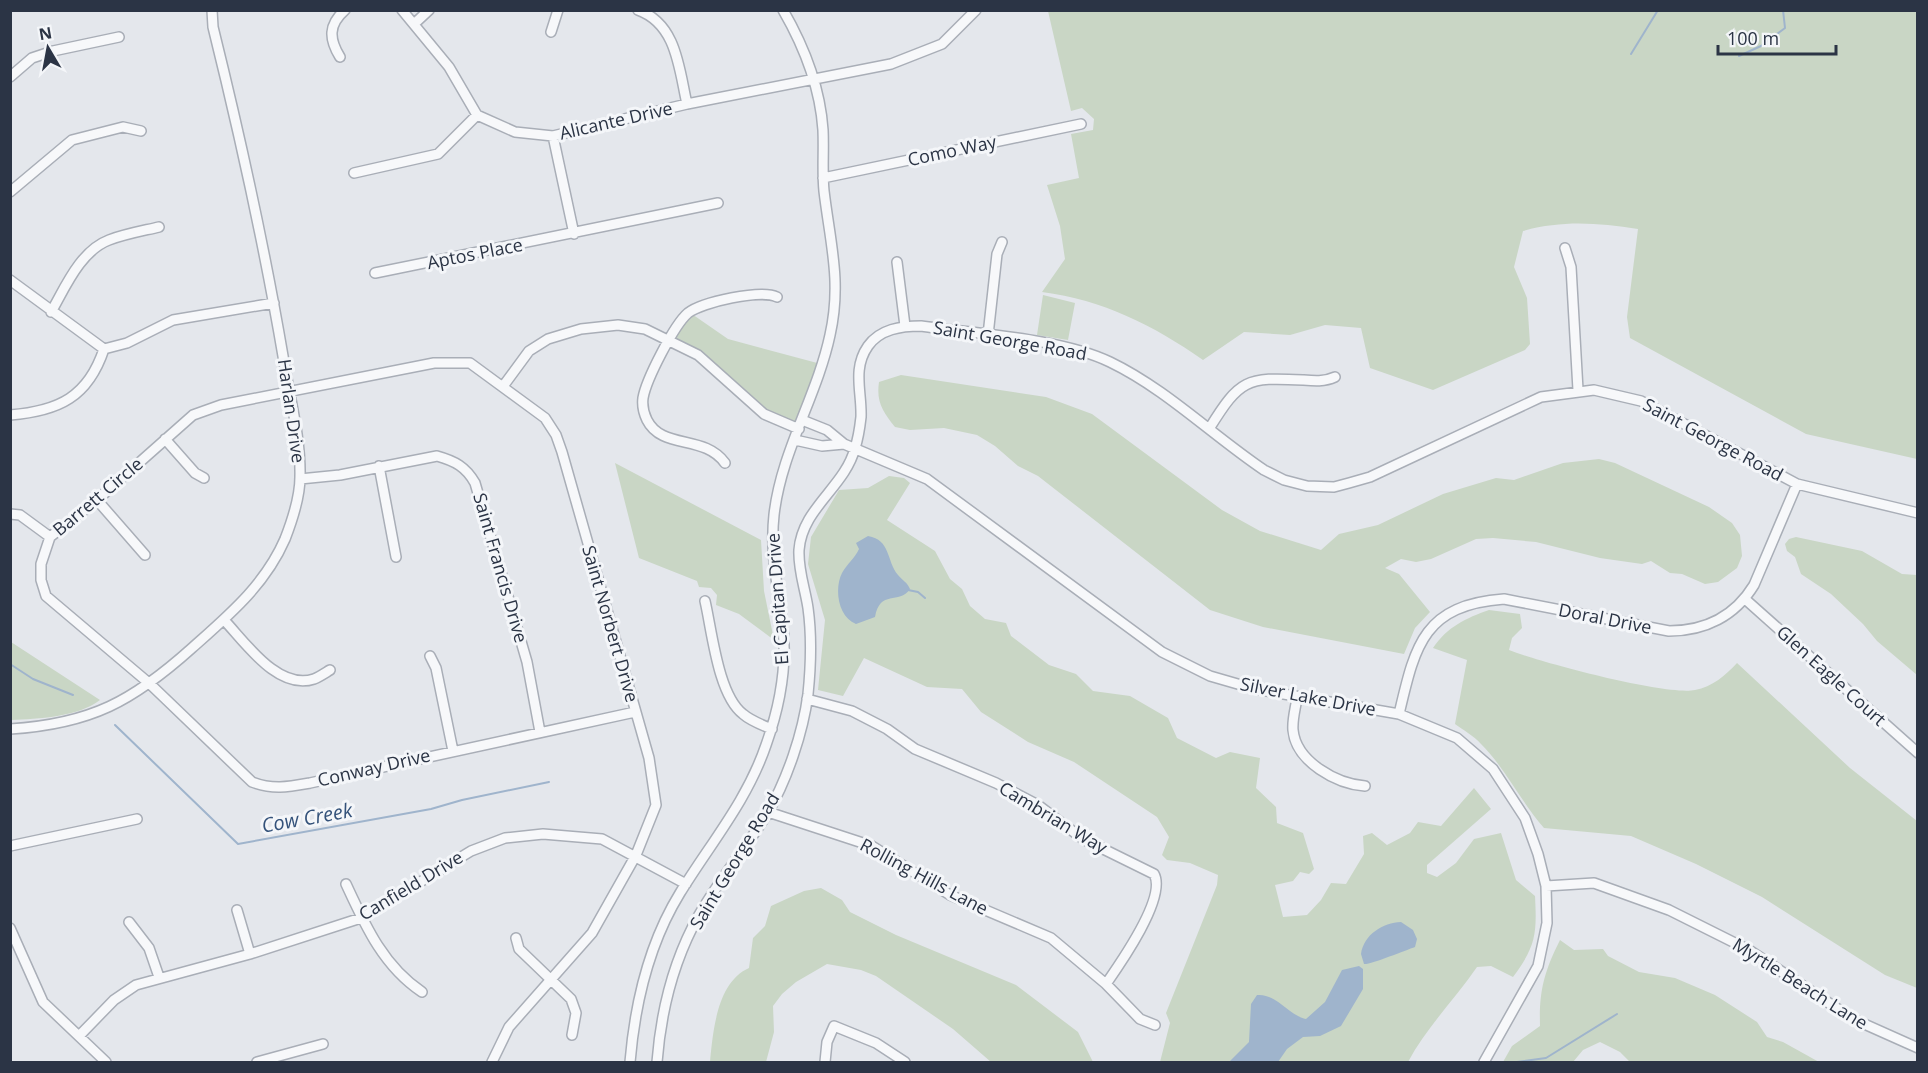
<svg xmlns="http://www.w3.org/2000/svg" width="1928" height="1073" font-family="'Open Sans',sans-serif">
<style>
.green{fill:#c9d6c5}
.water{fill:#9fb4cc}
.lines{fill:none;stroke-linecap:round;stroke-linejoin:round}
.stream{stroke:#9fb4cc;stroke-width:2}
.minor-casing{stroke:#a9aeb7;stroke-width:12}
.minor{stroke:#f7f8fa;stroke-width:9}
.labels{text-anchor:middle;stroke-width:6;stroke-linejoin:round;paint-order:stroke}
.street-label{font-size:18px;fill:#2b3445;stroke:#f4f6f9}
.water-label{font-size:20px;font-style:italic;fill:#34527a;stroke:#f4f6f9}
</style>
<rect width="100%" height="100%" fill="#e4e7ec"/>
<path class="green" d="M 1048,11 L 1917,11 L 1917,459 L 1806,434 L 1630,338 L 1627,317 L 1638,229 C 1598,223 1563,220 1523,231 L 1514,267 L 1527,298 L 1530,344 L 1525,350 L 1433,390 L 1370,368 L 1361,328 L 1325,325 L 1290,335 L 1244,332 L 1203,360 C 1153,325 1103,300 1042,292 L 1065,259 L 1060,226 L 1047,185 L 1079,178 L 1071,134 L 1093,130 L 1094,119 L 1082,108 L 1071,111 Z
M 1043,295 L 1075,303 L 1068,340 L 1037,335 Z
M 689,312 L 728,339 L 821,364 L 799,429 L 764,414 L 698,355 L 670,340 Z
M 901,375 L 1046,397 L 1092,414 L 1222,510 L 1260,531 L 1321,550 L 1339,534 L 1378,525 L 1443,494 L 1496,478 L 1514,480 L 1563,463 L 1599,459 L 1615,463 L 1709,507 L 1732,523 L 1740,535 L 1742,556 L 1737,568 L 1718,582 L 1705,584 L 1682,574 L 1670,573 L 1651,561 L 1642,564 L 1600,558 L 1536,542 L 1493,538 L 1476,539 L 1431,559 L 1416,562 L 1401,559 L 1385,568 L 1399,574 L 1430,612 L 1415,628 L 1404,654 L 1263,627 L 1210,610 L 1038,476 L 1018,466 L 995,446 L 977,435 L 944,428 L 910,430 L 895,427 C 883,412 876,402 879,382 Z
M 615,463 L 761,540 L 764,591 L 774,640 L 739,614 L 716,605 L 717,595 L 711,588 L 699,587 L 697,581 L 639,558 Z
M 889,476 L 904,478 L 910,483 L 887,520 L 935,551 L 950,579 L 962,589 L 970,606 L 985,619 L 1006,623 L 1011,636 L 1049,665 L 1076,674 L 1093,691 L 1130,696 L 1168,718 L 1177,738 L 1216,758 L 1230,752 L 1260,758 L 1256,788 L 1276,807 L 1277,823 L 1303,833 L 1314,869 L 1309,874 L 1300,872 L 1293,881 L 1275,885 L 1283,917 L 1307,915 L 1321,900 L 1331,883 L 1346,884 L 1364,854 L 1363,836 L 1372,833 L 1387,845 L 1410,833 L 1418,822 L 1441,826 L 1474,788 L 1491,809 L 1427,865 L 1427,873 L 1437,877 L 1456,863 L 1474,839 L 1501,833 L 1516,880 L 1535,896 C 1537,934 1536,946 1513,977 L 1491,966 L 1477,967 C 1455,999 1426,1028 1408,1062 L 1160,1062 L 1170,1023 L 1166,1013 L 1217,885 L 1218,875 L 1190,863 L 1167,860 L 1162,855 L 1169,837 L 1157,817 L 1074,762 L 1028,742 L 981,712 L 962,689 L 927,687 L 864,658 L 843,696 L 818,690 L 825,620 L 808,564 L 811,537 L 839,490 L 868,488 Z
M 1796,537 L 1862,551 L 1902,574 L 1917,575 L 1917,675 L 1877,641 L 1863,624 L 1831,594 L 1801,574 L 1795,557 L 1787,551 L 1785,544 L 1789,539 Z
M 1489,610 L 1520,614 L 1522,628 L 1512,638 L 1509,650 C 1539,662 1666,696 1695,690 C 1712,687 1726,675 1737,663 L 1850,768 L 1917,821 L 1917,988 L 1885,975 L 1762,897 L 1696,864 L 1631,836 L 1544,828 C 1521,802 1506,769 1481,744 C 1474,736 1463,730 1455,724 L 1467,660 L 1433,648 C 1447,627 1466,618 1489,610 Z
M 11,642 L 100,700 C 78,717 38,719 11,720 Z
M 821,888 L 842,900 L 850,912 L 896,935 L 1016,985 L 1078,1032 L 1093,1062 L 991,1062 L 953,1029 L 876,976 L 861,970 L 827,964 L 796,982 L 782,994 L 773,1006 L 774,1032 L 766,1062 L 710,1062 C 713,1031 717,982 749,968 L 753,938 L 765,926 L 771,906 L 804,891 Z
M 1560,940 L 1574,950 L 1603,949 L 1608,956 L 1639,972 L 1675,978 L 1715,995 L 1757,1022 L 1767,1037 L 1783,1042 L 1819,1062 L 1630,1062 L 1620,1052 L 1600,1042 L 1583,1050 L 1573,1062 L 1503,1062 L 1512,1046 L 1540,1026 C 1539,991 1544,972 1560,940 Z"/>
<path class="water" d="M 868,536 C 891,540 886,560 898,575 C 903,581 907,582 910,589 C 899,605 880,589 875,617 L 856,624 C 838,617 834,589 842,573 C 847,564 855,558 859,549 L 856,543 Z
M 1401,922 L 1413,930 L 1417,939 L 1415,947 C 1406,950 1370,965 1364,964 L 1361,954 C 1364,934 1383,923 1401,922 Z
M 1359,966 L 1363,969 L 1363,989 L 1341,1026 L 1320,1036 L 1303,1037 L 1287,1049 L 1278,1062 L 1229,1062 L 1249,1042 L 1251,1004 L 1257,995 C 1276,993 1289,1016 1306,1019 L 1325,1002 L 1342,970 Z"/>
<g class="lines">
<path class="stream" d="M 1631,54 L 1658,10
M 1739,56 L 1761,46 L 1785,28 L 1783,10
M 908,590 L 918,592 L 925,598
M 10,664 L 33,679 L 73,695
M 115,725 L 238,844 L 431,809 L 462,800 L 549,782
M 1517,1062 L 1546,1058 L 1617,1014"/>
<defs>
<path id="minor" d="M 402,10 L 449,67 L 477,115 L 515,132 L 553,136 L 687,104 L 891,64 L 942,44 L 976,10
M 638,10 C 677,24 679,69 687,104
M 414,24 L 429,10
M 551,32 L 558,10
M 340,57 C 329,39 328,25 345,10
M 10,77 L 32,58 L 53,51 L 119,37
M 553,136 L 574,234
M 354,173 L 438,154 L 477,115
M 823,178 L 1081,124
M 10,192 L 72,140 L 123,127 L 141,131
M 1565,248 L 1571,267 L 1578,390
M 897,262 L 905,326
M 375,273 L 718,203
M 10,280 L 104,349 L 127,343 L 173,320 L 274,303
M 51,312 C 65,288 80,251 109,240 C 125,234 142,231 159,227
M 988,335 L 997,254 L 1002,242
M 504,385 L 529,351 L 548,339 L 581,329 L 618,325 L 645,329 L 698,355 L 764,414 L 799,429
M 10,415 C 59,411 88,397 104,349
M 802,420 L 827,430 L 844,444 L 927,479 L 1162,652 L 1210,676 L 1255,689 L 1399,714 L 1457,738 L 1493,769 L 1525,818 L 1538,854 L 1546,886 L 1547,923 L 1538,966 L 1484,1062
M 1209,429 C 1240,379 1246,377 1303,380 C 1314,381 1324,382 1335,377
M 165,439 L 195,473 L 204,478
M 795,440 L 822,446 L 844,444
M 725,463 C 704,434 662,450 647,420 C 644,414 642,406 643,398 C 646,380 674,325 688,313 C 702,302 761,289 777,297
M 379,466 L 396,557
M 300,479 L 340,475 L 437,456 C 455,461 466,467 475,483 L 527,662 L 540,732
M 97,500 L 145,555
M 10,514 L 20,515 L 50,537
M 1745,599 L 1918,753
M 705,601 C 712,631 718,695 743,714 C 751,721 762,725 772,729
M 224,620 C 245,642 278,691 314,679 C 319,677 325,673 330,670
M 430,656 L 436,668 L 453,751
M 1297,697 C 1296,707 1292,719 1293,730 C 1296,762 1337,784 1365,786
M 807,699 L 852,711 L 887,729 L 915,749 L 996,783 L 1038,805 L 1083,839 L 1154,874 C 1167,897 1120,964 1106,984
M 1399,714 C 1415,646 1423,605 1504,599 L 1669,631 C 1705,631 1735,616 1754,585 L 1797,484
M 10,729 C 91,724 133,701 192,648 C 229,615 265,585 285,539 C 292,521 300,497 300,477 C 301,437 289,395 283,356 C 264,245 240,136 213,27 L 212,10
M 768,812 L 872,846 L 950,895 L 1051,938 L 1106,984 L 1140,1019 L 1155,1025
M 10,846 L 137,819
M 346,884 C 365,925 383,966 422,992
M 1546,886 L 1594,883 L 1669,910 L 1749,950 L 1853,1019 L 1918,1048
M 237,910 L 250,954
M 129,922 L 149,948 L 159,977
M 10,928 L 43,1002 L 106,1062
M 516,938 L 519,949 L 571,999 L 576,1013 L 572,1035
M 79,1036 L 114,1000 L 136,985 L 250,954 L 361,918 L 471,851 L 505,838 L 543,834 L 602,839 L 686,884
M 257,1062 L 323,1044
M 492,1062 L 509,1027 L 592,933 L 636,855 L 656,805 L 649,758 L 562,452 L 556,435 L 545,418 L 470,363 L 434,363 L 221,405 L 193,415 L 97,500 L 50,537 L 41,564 L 41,580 L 46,596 L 150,684 L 252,782 C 273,790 288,787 310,783 L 635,712
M 630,1062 C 635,1003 648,945 680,893 C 710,844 747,801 766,745 C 780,706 788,661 782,619 C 777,583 770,551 774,515 C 781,452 817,396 830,335 C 842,282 830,242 824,191 C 822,171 824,151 823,130 C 820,86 805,48 783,10
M 657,1062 C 661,1011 673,961 699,915 C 719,880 746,848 767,814 C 787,780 803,733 808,694 C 811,665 812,637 808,608 C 805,588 798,570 799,550 C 802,508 845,487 855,448 C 858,439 860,426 861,417 C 862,392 852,369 868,346 C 880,329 901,326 921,326 C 976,334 1060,338 1110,362 C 1166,389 1212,435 1264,470 L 1284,480 L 1307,486 L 1334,487 L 1349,483 L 1370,477 L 1541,397 L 1594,390 L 1641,401 L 1797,484 L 1918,513
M 825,1062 L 827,1042 L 834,1026 L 876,1043 L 905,1062"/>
</defs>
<use href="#minor" class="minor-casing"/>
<use href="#minor" class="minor"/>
</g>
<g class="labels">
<g class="street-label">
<text transform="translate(616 121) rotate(-13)" y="6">Alicante Drive</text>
<text transform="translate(952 151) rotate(-12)" y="6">Como Way</text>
<text transform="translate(475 254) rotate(-11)" y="6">Aptos Place</text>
<text transform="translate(1010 341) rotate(10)" y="6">Saint George Road</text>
<text transform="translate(291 411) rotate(82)" y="6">Harlan Drive</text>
<text transform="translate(1713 440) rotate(28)" y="6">Saint George Road</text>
<text transform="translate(98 497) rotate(-40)" y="6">Barrett Circle</text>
<text transform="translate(500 568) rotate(74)" y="6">Saint Francis Drive</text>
<text transform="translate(778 599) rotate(-94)" y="6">El Capitan Drive</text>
<text transform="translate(1605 619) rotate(11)" y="6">Doral Drive</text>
<text transform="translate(610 624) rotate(74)" y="6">Saint Norbert Drive</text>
<text transform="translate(1831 676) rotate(42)" y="6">Glen Eagle Court</text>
<text transform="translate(1308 697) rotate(11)" y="6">Silver Lake Drive</text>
<text transform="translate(374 768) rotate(-13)" y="6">Conway Drive</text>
<text transform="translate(1053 818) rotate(31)" y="6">Cambrian Way</text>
<text transform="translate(735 861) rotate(-59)" y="6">Saint George Road</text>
<text transform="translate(924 877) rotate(28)" y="6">Rolling Hills Lane</text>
<text transform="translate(411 886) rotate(-31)" y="6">Canfield Drive</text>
<text transform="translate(1800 984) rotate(32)" y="6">Myrtle Beach Lane</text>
</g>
<g class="water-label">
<text transform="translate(307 818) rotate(-10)" y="7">Cow Creek</text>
</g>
</g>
<rect width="1928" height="1073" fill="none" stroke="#2b3445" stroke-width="24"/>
<g transform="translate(48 48) rotate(350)" stroke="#f4f6f9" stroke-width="4.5" paint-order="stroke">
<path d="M0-4.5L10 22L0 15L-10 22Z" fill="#2b3445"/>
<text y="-9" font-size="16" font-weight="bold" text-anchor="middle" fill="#2b3445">N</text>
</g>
<path d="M1718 45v9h118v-9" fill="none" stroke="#2b3445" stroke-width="3"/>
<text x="1727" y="45" font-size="18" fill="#2b3445" stroke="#f4f6f9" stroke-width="4.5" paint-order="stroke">100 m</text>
</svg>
